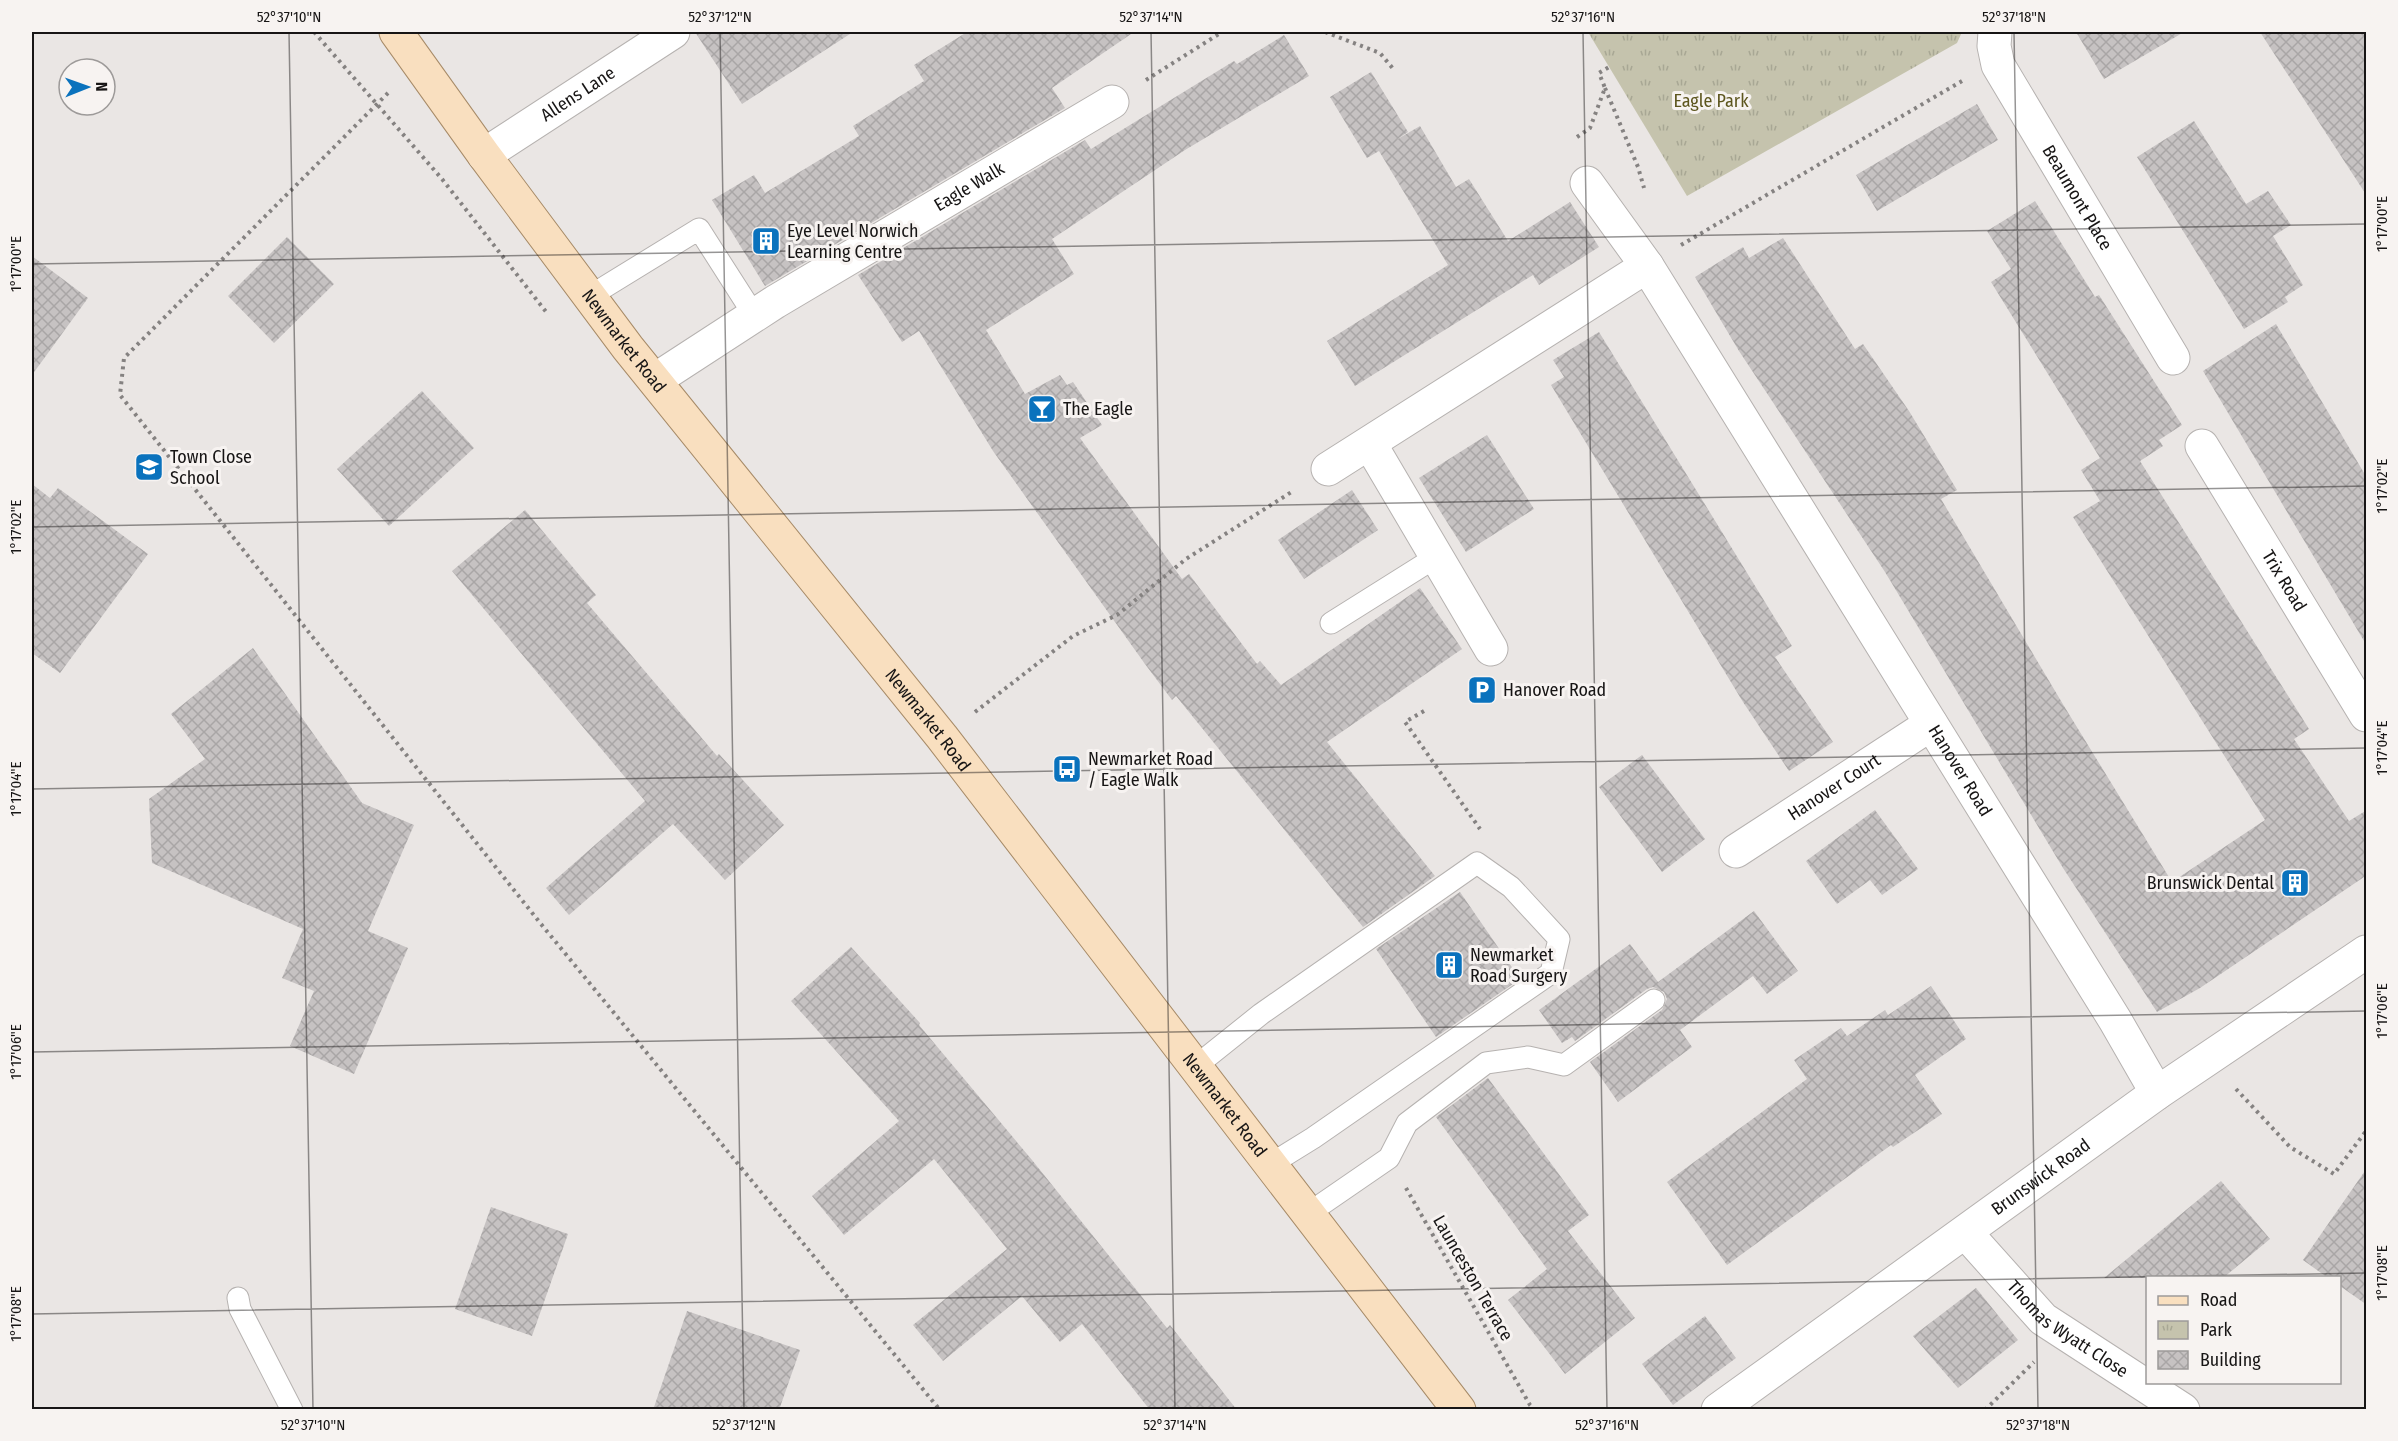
<svg xmlns="http://www.w3.org/2000/svg" width="2398" height="1441" font-family="'Fira Sans Condensed',sans-serif">
<style>
.park{fill:url(#park-tufts)}
.building{fill:url(#building-cross-hatch)}
.lines{fill:none;stroke-linecap:round;stroke-linejoin:round}
.lane-casing{stroke:#b6b2b0;stroke-width:23}
.street-casing{stroke:#b6b2b0;stroke-width:35}
.primary-casing{stroke:#a78b68;stroke-width:35}
.path{stroke:#858281;stroke-width:4;stroke-dasharray:3 4.5;stroke-linecap:butt}
.lane{stroke:#fff;stroke-width:21}
.street{stroke:#fff;stroke-width:33}
.primary{stroke:#f9dfbf;stroke-width:33}
.ticks{fill:none;stroke:#171515;stroke-width:1.5;stroke-opacity:0.45}
.labels{text-anchor:middle;stroke-width:6;stroke-linejoin:round;paint-order:stroke}
.street-label{font-size:18px;fill:#171515;stroke:#f7f3f1}
.park-label{font-size:18px;fill:#5d561e;stroke:#f7f3f1}
.poi-label{font-size:18px;fill:#171515;stroke:#f7f3f1;text-anchor:start}
.neatline{fill:none;stroke:#171515;stroke-width:2}
.ticks-label{font-size:15px;text-anchor:middle;fill:#171515}
</style>
<defs>
<pattern id="park-tufts" width="24" height="20" patternUnits="userSpaceOnUse" patternTransform="scale(1.5)"><rect width="24" height="20" fill="#c5c3ad"/><path d="M3 7l-1-3M5 7V3M7 7l1-3M15 17l-1-3M17 17v-4M19 17l1-3" fill="none" stroke="#a8a794"/></pattern>
<pattern id="building-cross-hatch" width="8" height="8" patternUnits="userSpaceOnUse" patternTransform="scale(1.5)"><rect width="8" height="8" fill="#c6c2c2"/><path d="M0 0l8 8M0 8l8-8" fill="none" stroke="#a9a6a6"/></pattern>
</defs>
<rect width="100%" height="100%" fill="#eae6e4"/>
<path class="park" d="M1588 32H1962L1957 43 1687 196Z"/>
<path class="building" d="M695 32H853L742 104Z
M967 32H1134L1052 88 1065 108 765 286 712 200 754 175 765 193 859 136 853 126 924 81 914 65Z
M2076 32H2184L2104 79Z
M2260 32H2367V196Z
M1284 35 1309 76 1185 150 1052 239 1074 274 986 330 1025 394 1060 375 1067 385 1073 382 1102 425 1080 438 1182 579 1189 574 1257 664 1260 661 1281 685 1420 588 1462 649 1327 742 1435 876 1363 927 1176 696 1172 700 1145 664 993 451 919 331 902 342 858 275 1085 140 1091 149 1234 61 1237 64Z
M1371 72 1408 132 1396 140 1420 126 1456 187 1469 179 1508 241 1570 202 1599 247 1539 285 1533 275 1355 386 1327 341 1448 265 1379 151 1367 158 1330 97Z
M1977 104 1998 140 1877 211 1856 175Z
M2194 121 2246 204 2268 191 2291 225 2273 236 2303 285 2285 297 2288 302 2244 329 2137 157Z
M2035 201 2095 297 2099 295 2182 425 2159 440 2163 446 2140 461 2309 729 2294 739 2349 821 2367 810V875L2200 988 2157 1012 2063 868 1885 572 1739 351 1695 277 1743 247 1749 258 1783 238 1855 349 1863 344 1909 411 1957 490 1941 499 2064 706 2172 882 2265 820 2073 517 2100 501 2081 470 2100 458 1991 282 2011 269 1987 231Z
M287 237 334 284 274 343 228 296Z
M32 256 88 298 32 375Z
M2276 324 2367 478V646L2203 371Z
M1599 332 1792 646 1775 657 1833 742 1789 771 1743 702 1551 385 1564 377 1553 360Z
M422 391 474 448 389 526 337 469Z
M1487 435 1534 509 1466 552 1419 478Z
M32 484 50 498 58 488 148 554 60 673 32 653Z
M1352 490 1378 530 1304 579 1278 540Z
M525 510 596 595 587 603 717 756 719 754 784 825 725 880 673 824 569 915 546 888 645 801 452 571Z
M253 648 362 803 414 825 368 931 408 948 354 1074 290 1046 314 991 282 978 303 929 152 863 149 799 205 759 171 714Z
M1642 755 1705 839 1662 872 1599 787Z
M1875 810 1918 869 1882 895 1870 880 1837 904 1806 861Z
M1460 892 1520 979 1436 1037 1376 949Z
M1754 911 1798 971 1767 994 1753 976 1680 1030 1692 1047 1618 1102 1590 1062 1662 1010 1667 999 1664 992 1653 987 1647 989 1575 1041 1572 1037 1562 1043 1539 1010 1630 944 1658 982Z
M851 947 920 1023 919 1025 1032 1160 1167 1328 1170 1325 1237 1410H1150L1082 1324 1060 1342 1022 1296 943 1361 913 1325 1007 1249 934 1159 844 1235 812 1196 899 1121 791 1001Z
M1931 986 1966 1039 1915 1075 1942 1114 1893 1147 1891 1145 1727 1265 1667 1182 1807 1079 1794 1060 1841 1028 1847 1036 1885 1010 1888 1015Z
M1488 1078 1589 1215 1568 1231 1635 1318 1565 1374 1508 1300 1547 1269 1436 1117Z
M2367 1168V1305L2340 1286V1278H2328L2303 1260Z
M2221 1181 2270 1239 2223 1278H2104Z
M491 1207 568 1234 532 1336 455 1309Z
M1976 1288 2018 1340 1958 1388 1913 1336Z
M687 1311 800 1350 779 1410H653Z
M1705 1316 1736 1358 1673 1405 1642 1364Z"/>
<g class="lines">
<g class="lane-casing">
<path id="lane" d="M590 296 699 229 754 315
M1331 623 1436 557
M1196 1066 1261 1014 1477 863 1511 887 1559 939 1551 973 1313 1138 1271 1164
M1309 1213 1389 1158 1407 1123 1486 1063 1528 1057 1564 1065 1654 1000
M238 1298 240 1309 292 1410"/>
</g>
<g class="street-casing">
<g id="street">
<path id="s1" d="M1995 32 1994 46 1998 65 2173 358"/>
<path id="s2" d="M484 155 673 32"/>
<path d="M1587 183 1647 266"/>
<path id="s3" d="M655 380 775 302 1112 102"/>
<path d="M1370 444 1491 649"/>
<path id="s4" d="M2202 446 2366 715"/>
<path id="s5" d="M1328 469 1647 266 2115 1020 2157 1093"/>
<path id="s6" d="M1736 851 1931 724"/>
<path id="s7" d="M1966 1233 2043 1319 2183 1410"/>
<path id="s8" d="M1718 1410 2157 1093 2366 952"/>
</g>
</g>
<g class="primary-casing">
<g id="primary">
<path id="s9" d="M396 32 484 155 628 348 942 737 1459 1410"/>
</g>
</g>
<path class="path" d="M314 32 442 179 547 313
M1325 32 1380 53 1395 71
M1146 80 1222 32
M1605 88 1638 167 1644 188
M388 93 124 358 120 395 541 924 940 1410
M1577 137 1590 128 1605 88 1599 73 1609 67
M1681 245 1962 81
M1424 711 1405 722 1480 829
M975 712 1073 636 1117 615 1186 559 1293 491
M2236 1089 2290 1147 2334 1174 2366 1131
M1406 1188 1530 1405 1535 1410
M1985 1410 2034 1362"/>
<use href="#lane" class="lane"/>
<use href="#street" class="street"/>
<use href="#primary" class="primary"/>
</g>
<path class="ticks" d="M289 32 313 1410M720 32 744 1410M1151 32 1175 1410M1583 32 1607 1410M2014 32 2038 1410M32 264 2366 224M32 527 2366 486M32 789 2366 748M32 1052 2366 1011M32 1314 2366 1273"/>
<defs>
<g id="building-square" transform="scale(1.5)"><rect x="-9" y="-9" width="18" height="18" rx="4" fill="#0a72bd" stroke="#f7f3f1"/><path d="M-4-6H4V6H1V3H-1V6H-4ZM-2.5-4.3h1.7v1.8h-1.7ZM.8-4.3h1.7v1.8H.8ZM-2.5-1h1.7V.8h-1.7ZM.8-1h1.7V.8H.8Z" fill="#fff"/></g>
<g id="bar-square" transform="scale(1.5)"><rect x="-9" y="-9" width="18" height="18" rx="4" fill="#0a72bd" stroke="#f7f3f1"/><path d="M-6-5H6L.8 .8V4.5H3.5V6h-7V4.5H-.8V.8Z" fill="#fff"/></g>
<g id="school-square" transform="scale(1.5)"><rect x="-9" y="-9" width="18" height="18" rx="4" fill="#0a72bd" stroke="#f7f3f1"/><path d="M0-5L7-2L0 1L-7-2ZM-4 1L0 2.5L4 1V4Q0 6-4 4Z" fill="#fff"/></g>
<g id="parking-square" transform="scale(1.5)"><rect x="-9" y="-9" width="18" height="18" rx="4" fill="#0a72bd" stroke="#f7f3f1"/><path d="M-3.5-5.5H1a3.5 3.5 0 0 1 0 7H-1V5.5H-3.5ZM-1-3.4V-.6H.8a1.4 1.4 0 0 0 0-2.8Z" fill="#fff"/></g>
<g id="bus-square" transform="scale(1.5)"><rect x="-9" y="-9" width="18" height="18" rx="4" fill="#0a72bd" stroke="#f7f3f1"/><path d="M-5-6H5V4H4V6H2V4H-2V6H-4V4H-5ZM-3.5-4V0h7V-4ZM-3.5 1.2v1.5H-2V1.2ZM2 1.2v1.5H3.5V1.2Z" fill="#fff"/></g>
</defs>
<g fill-rule="evenodd">
<use href="#building-square" x="766" y="241"/>
<use href="#bar-square" x="1042" y="409"/>
<use href="#school-square" x="149" y="467"/>
<use href="#parking-square" x="1482" y="690"/>
<use href="#bus-square" x="1067" y="769"/>
<use href="#building-square" x="2295" y="883"/>
<use href="#building-square" x="1449" y="965"/>
</g>
<g class="labels">
<g class="street-label">
<text dy="6" stroke="none"><textPath href="#s2" startOffset="112">Allens Lane</textPath></text>
<text dy="6" stroke="none"><textPath href="#s3" startOffset="369">Eagle Walk</textPath></text>
<text dy="6" stroke="none"><textPath href="#s1" startOffset="188">Beaumont Place</textPath></text>
<text dy="6" stroke="none"><textPath href="#s9" startOffset="384">Newmarket Road</textPath></text>
<text dy="6" stroke="none"><textPath href="#s4" startOffset="158">Trix Road</textPath></text>
<text dy="6" stroke="none"><textPath href="#s9" startOffset="870">Newmarket Road</textPath></text>
<text dy="6" stroke="none"><textPath href="#s5" startOffset="972">Hanover Road</textPath></text>
<text dy="6" stroke="none"><textPath href="#s6" startOffset="117">Hanover Court</textPath></text>
<text dy="6" stroke="none"><textPath href="#s9" startOffset="1356">Newmarket Road</textPath></text>
<text dy="6" stroke="none"><textPath href="#s8" startOffset="398">Brunswick Road</textPath></text>
<text transform="translate(1473 1278) rotate(60)" y="6">Launceston Terrace</text>
<text dy="6" stroke="none"><textPath href="#s7" startOffset="141">Thomas Wyatt Close</textPath></text>
</g>
<g class="park-label">
<text x="1711" y="107">Eagle Park</text>
</g>
<g class="poi-label">
<text x="787" y="237">Eye Level Norwich<tspan x="787" dy="21">Learning Centre</tspan></text>
<text x="1063" y="415">The Eagle</text>
<text x="170" y="463">Town Close<tspan x="170" dy="21">School</tspan></text>
<text x="1503" y="696">Hanover Road</text>
<text x="1088" y="765">Newmarket Road<tspan x="1088" dy="21">/ Eagle Walk</tspan></text>
<text x="2274" y="889" text-anchor="end">Brunswick Dental</text>
<text x="1470" y="961">Newmarket<tspan x="1470" dy="21">Road Surgery</tspan></text>
</g>
</g>
<rect width="2398" height="1441" fill="none" stroke="#f7f3f1" stroke-width="66"/>
<rect x="2146" y="1276" width="195" height="108" fill="#f7f3f1" stroke="#9d9a99" stroke-width="1.5"/>
<rect x="2158" y="1296" width="30" height="9" fill="#f9dfbf" stroke="#9d9a99" stroke-width="1.5"/>
<text x="2200" y="1306" font-size="18" fill="#171515">Road</text>
<rect x="2158" y="1321" width="30" height="18" fill="url(#park-tufts)" stroke="#9d9a99" stroke-width="1.5"/>
<text x="2200" y="1336" font-size="18" fill="#171515">Park</text>
<rect x="2158" y="1351" width="30" height="18" fill="url(#building-cross-hatch)" stroke="#9d9a99" stroke-width="1.5"/>
<text x="2200" y="1366" font-size="18" fill="#171515">Building</text>
<g transform="translate(87 87) rotate(89)"><circle r="28" fill="#f7f3f1" stroke="#9d9a99" stroke-width="1.5"/>
<path d="M0-4.5L10 22L0 15L-10 22Z" fill="#0a72bd"/>
<text y="-9" font-size="16" font-weight="bold" text-anchor="middle" fill="#171515">N</text>
</g>
<rect x="33" y="33" width="2332" height="1375" class="neatline"/>
<g class="ticks-label">
<text x="289" y="22">52°37'10"N</text>
<text x="720" y="22">52°37'12"N</text>
<text x="1151" y="22">52°37'14"N</text>
<text x="1583" y="22">52°37'16"N</text>
<text x="2014" y="22">52°37'18"N</text>
<text transform="translate(2382 224) rotate(-90)" y="5">1°17'00"E</text>
<text transform="translate(16 264) rotate(-90)" y="5">1°17'00"E</text>
<text transform="translate(2382 486) rotate(-90)" y="5">1°17'02"E</text>
<text transform="translate(16 527) rotate(-90)" y="5">1°17'02"E</text>
<text transform="translate(2382 748) rotate(-90)" y="5">1°17'04"E</text>
<text transform="translate(16 789) rotate(-90)" y="5">1°17'04"E</text>
<text transform="translate(2382 1011) rotate(-90)" y="5">1°17'06"E</text>
<text transform="translate(16 1052) rotate(-90)" y="5">1°17'06"E</text>
<text transform="translate(2382 1273) rotate(-90)" y="5">1°17'08"E</text>
<text transform="translate(16 1314) rotate(-90)" y="5">1°17'08"E</text>
<text x="313" y="1430">52°37'10"N</text>
<text x="744" y="1430">52°37'12"N</text>
<text x="1175" y="1430">52°37'14"N</text>
<text x="1607" y="1430">52°37'16"N</text>
<text x="2038" y="1430">52°37'18"N</text>
</g>
</svg>
